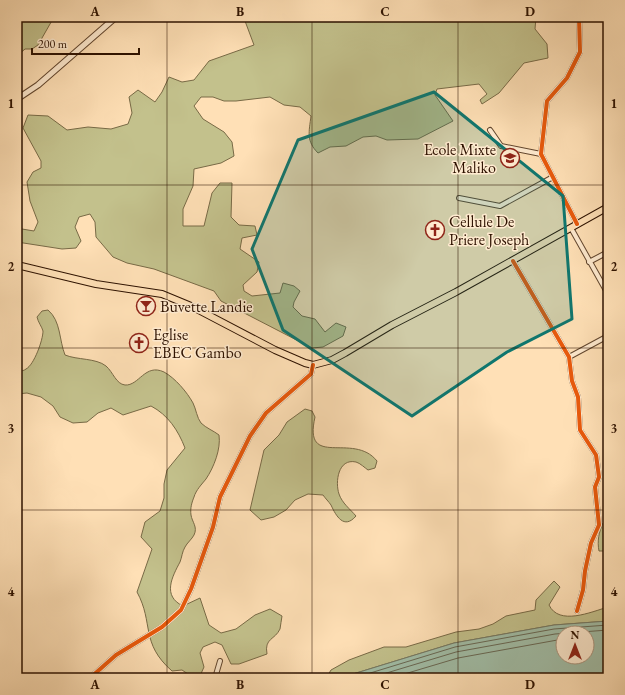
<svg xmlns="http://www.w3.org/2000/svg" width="625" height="695" font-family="'EB Garamond',serif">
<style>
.green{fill:#c3c18c;stroke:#786a46}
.water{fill:#a1bea8;stroke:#737965;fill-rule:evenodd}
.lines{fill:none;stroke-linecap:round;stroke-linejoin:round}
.shore{stroke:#686854;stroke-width:1}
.minor-casing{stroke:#62462e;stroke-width:6}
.tertiary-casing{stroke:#62462e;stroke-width:7}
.primary-casing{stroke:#2e1200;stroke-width:8}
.minor{stroke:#ffebd0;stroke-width:4}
.tertiary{stroke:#ffebd0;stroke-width:5}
.primary{stroke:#ffe0b6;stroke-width:6}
.cycleway-casing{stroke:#ffebd0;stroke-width:6}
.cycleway{stroke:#e8590c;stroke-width:4}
.marked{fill:#0f766e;fill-opacity:0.2;stroke:#0f766e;stroke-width:3;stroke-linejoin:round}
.grid{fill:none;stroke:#2e1200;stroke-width:1;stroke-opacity:0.55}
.labels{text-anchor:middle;stroke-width:3;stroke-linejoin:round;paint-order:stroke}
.poi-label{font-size:16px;fill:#2e1200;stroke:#ffebd0;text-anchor:start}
.neatline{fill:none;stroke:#2e1200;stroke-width:1.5}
.grid-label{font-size:13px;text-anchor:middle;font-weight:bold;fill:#2e1200}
</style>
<rect width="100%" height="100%" fill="#ffe0b6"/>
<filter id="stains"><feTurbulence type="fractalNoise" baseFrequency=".005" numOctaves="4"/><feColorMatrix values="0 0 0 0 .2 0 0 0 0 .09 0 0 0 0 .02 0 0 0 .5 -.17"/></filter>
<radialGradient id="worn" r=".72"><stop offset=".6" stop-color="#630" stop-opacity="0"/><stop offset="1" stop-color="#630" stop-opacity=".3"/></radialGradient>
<path class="green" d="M17 17H54L38 45 32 49H25L17 56Z
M242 17H536L535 29 547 44 548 58 524 63 499 93 482 104 480 100 487 94 479 84 437 89 435 95 453 121 418 139 387 140 376 136 363 137 346 146 330 147 318 153C306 141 309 132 311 116L300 107 284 105 270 97 236 101H224L213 97H201L194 106 203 119 224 132 232 142 234 156 221 163 194 169 193 186 183 209V226H204L212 193 220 183H232L231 217 239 225 255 226 257 235 242 238 240 249 259 262 257 272 243 285 244 291 252 296 280 293 283 283 294 286 300 291 294 302 293 307 302 316 315 319 325 332 336 323 346 327 343 336 323 347 312 348 221 301 214 291 154 269 127 263 113 257 96 237 95 222 90 214 79 217 75 227 81 241 76 248 62 249 17 242V225L22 229 34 231 38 222 30 201 27 182 33 172 41 168V161L23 128 28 115 48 116 67 130 88 127 111 129 128 124 132 113 129 97 138 90 155 102 162 92 169 77 182 82 194 80 209 61 254 45 245 21Z
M48 310C61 321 59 340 65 355 77 360 96 358 106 366 113 372 116 384 125 385 139 386 145 363 164 372 175 378 187 392 193 403 196 409 197 418 201 423 206 428 214 431 219 435 221 449 214 467 206 479 202 484 196 490 194 497 192 502 190 508 191 515 192 522 198 527 194 535 192 539 187 543 185 547 182 552 182 557 180 562 172 577 162 596 183 606L200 598 209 625 221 633 236 629 255 615 270 609 282 616C281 620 281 625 280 629 275 640 264 638 267 654L239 664H231L222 645 215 642 203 647 200 653 204 667 199 678H194L182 670 172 671C140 643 154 623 137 592L152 549 141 537 145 522 160 511 164 498V484L167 470 185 448C178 430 168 415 151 406L123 415 111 408 98 413 87 422 73 423 60 417 53 406 41 397 27 393 17 394V372C20 371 24 371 26 369 34 365 43 340 43 331 42 327 38 322 37 317L42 311Z
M305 409 312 411 315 417C303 470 353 431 377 461L375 468 368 470C365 468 360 463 356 462 338 458 335 482 339 494 342 503 350 509 356 516 344 530 336 516 331 505 329 502 325 498 323 495L308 494 295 500 286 510 274 517 261 520 250 510 264 450 279 435 287 422Z
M603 523H608V551H599C597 541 599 532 603 523Z
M554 581 560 587 549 605C559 626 591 612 608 607V621L554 625 454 643 340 678H319L328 675 331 670 349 660 384 647H406L456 632 479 629 493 624 506 616 535 610 536 600Z
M279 674 303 678H258Z"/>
<path class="water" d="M608 621V678H340L454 643 554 625ZM563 633H587V657H563Z"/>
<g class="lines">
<path class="shore" d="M354 678 455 647 554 629 608 625
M370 678 456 652 555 634 608 630
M391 678 458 658 563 639"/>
<g class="minor-casing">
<path id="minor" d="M490 130 501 146 541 154
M459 198 500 206 553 177
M577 224 541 154 547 101 567 78 580 52 579 17
M571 228 608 294
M513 261 569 357 572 381 578 397 580 430 596 455 599 477 595 487 599 525 591 543 585 571 583 590 577 611
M589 262 608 252
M569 357 608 336
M90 678 116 655 162 627 181 610 191 589 213 527 220 497 250 436 266 413 311 374 313 365
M215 678 220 661"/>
</g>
<g class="tertiary-casing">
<path id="tertiary" d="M17 99 38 85 116 17"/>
</g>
<g class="primary-casing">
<path id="primary" d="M17 265 96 284 162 294 191 306 275 350 305 363 313 365 332 360 345 353 392 325 456 292 608 207"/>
</g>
<use href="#minor" class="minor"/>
<use href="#tertiary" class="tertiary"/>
<use href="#primary" class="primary"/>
<g class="cycleway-casing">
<path id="cycleway" d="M577 224 541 154 547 101 567 78 580 52 579 17
M513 261 569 357 572 381 578 397 580 430 596 455 599 477 595 487 599 525 591 543 585 571 583 590 577 611
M90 678 116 655 162 627 181 610 191 589 213 527 220 497 250 436 266 413 311 374 313 365"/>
</g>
<use href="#cycleway" class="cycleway"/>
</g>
<path class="marked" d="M434 92 563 196 572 319 507 352 412 416 283 330 252 249 298 140Z"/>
<path class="grid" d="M167 17V678M312 17V678M458 17V678M17 185H608M17 348H608M17 510H608"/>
<defs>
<g id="school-ring" transform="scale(1)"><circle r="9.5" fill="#ffebd0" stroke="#8f2418" stroke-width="1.5"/><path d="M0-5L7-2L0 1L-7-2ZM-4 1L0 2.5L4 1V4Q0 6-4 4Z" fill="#8f2418"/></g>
<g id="church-ring" transform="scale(1)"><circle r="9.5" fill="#ffebd0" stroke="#8f2418" stroke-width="1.5"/><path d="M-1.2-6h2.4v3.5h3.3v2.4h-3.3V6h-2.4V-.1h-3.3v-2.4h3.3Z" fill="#8f2418"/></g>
<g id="bar-ring" transform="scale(1)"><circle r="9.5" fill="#ffebd0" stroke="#8f2418" stroke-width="1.5"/><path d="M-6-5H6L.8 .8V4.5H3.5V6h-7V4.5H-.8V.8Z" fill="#8f2418"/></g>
</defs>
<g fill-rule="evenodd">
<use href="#school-ring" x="510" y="158"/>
<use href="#church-ring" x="435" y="230"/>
<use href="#bar-ring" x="146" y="306"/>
<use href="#church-ring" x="139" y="343"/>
</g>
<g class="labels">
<g class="poi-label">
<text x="496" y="155" text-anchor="end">Ecole Mixte<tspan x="496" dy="18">Maliko</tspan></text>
<text x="449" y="227">Cellule De<tspan x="449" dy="18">Priere Joseph</tspan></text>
<text x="160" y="312">Buvette Landie</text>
<text x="153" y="340">Eglise<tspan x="153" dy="18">EBEC Gambo</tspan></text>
</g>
</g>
<rect width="625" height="695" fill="none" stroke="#ffe0b6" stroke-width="44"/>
<g transform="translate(575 645)"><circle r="19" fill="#ffebd0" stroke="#ab947d"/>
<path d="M0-3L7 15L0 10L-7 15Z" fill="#8f2418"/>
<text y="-6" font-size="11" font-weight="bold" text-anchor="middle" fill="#2e1200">N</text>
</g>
<path d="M32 48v6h107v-6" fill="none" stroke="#2e1200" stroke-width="2"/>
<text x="38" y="48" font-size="12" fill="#2e1200" stroke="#ffebd0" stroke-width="3" paint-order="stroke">200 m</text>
<rect x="22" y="22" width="581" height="651" class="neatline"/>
<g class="grid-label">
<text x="95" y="16">A</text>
<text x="240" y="16">B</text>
<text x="385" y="16">C</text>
<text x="530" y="16">D</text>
<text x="11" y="108">1</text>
<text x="614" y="108">1</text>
<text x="11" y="271">2</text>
<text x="614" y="271">2</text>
<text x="11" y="433">3</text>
<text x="614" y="433">3</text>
<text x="11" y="596">4</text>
<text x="614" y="596">4</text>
<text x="95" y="689">A</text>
<text x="240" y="689">B</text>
<text x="385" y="689">C</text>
<text x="530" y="689">D</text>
</g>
<rect width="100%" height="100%" filter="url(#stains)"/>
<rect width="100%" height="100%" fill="url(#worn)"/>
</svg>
